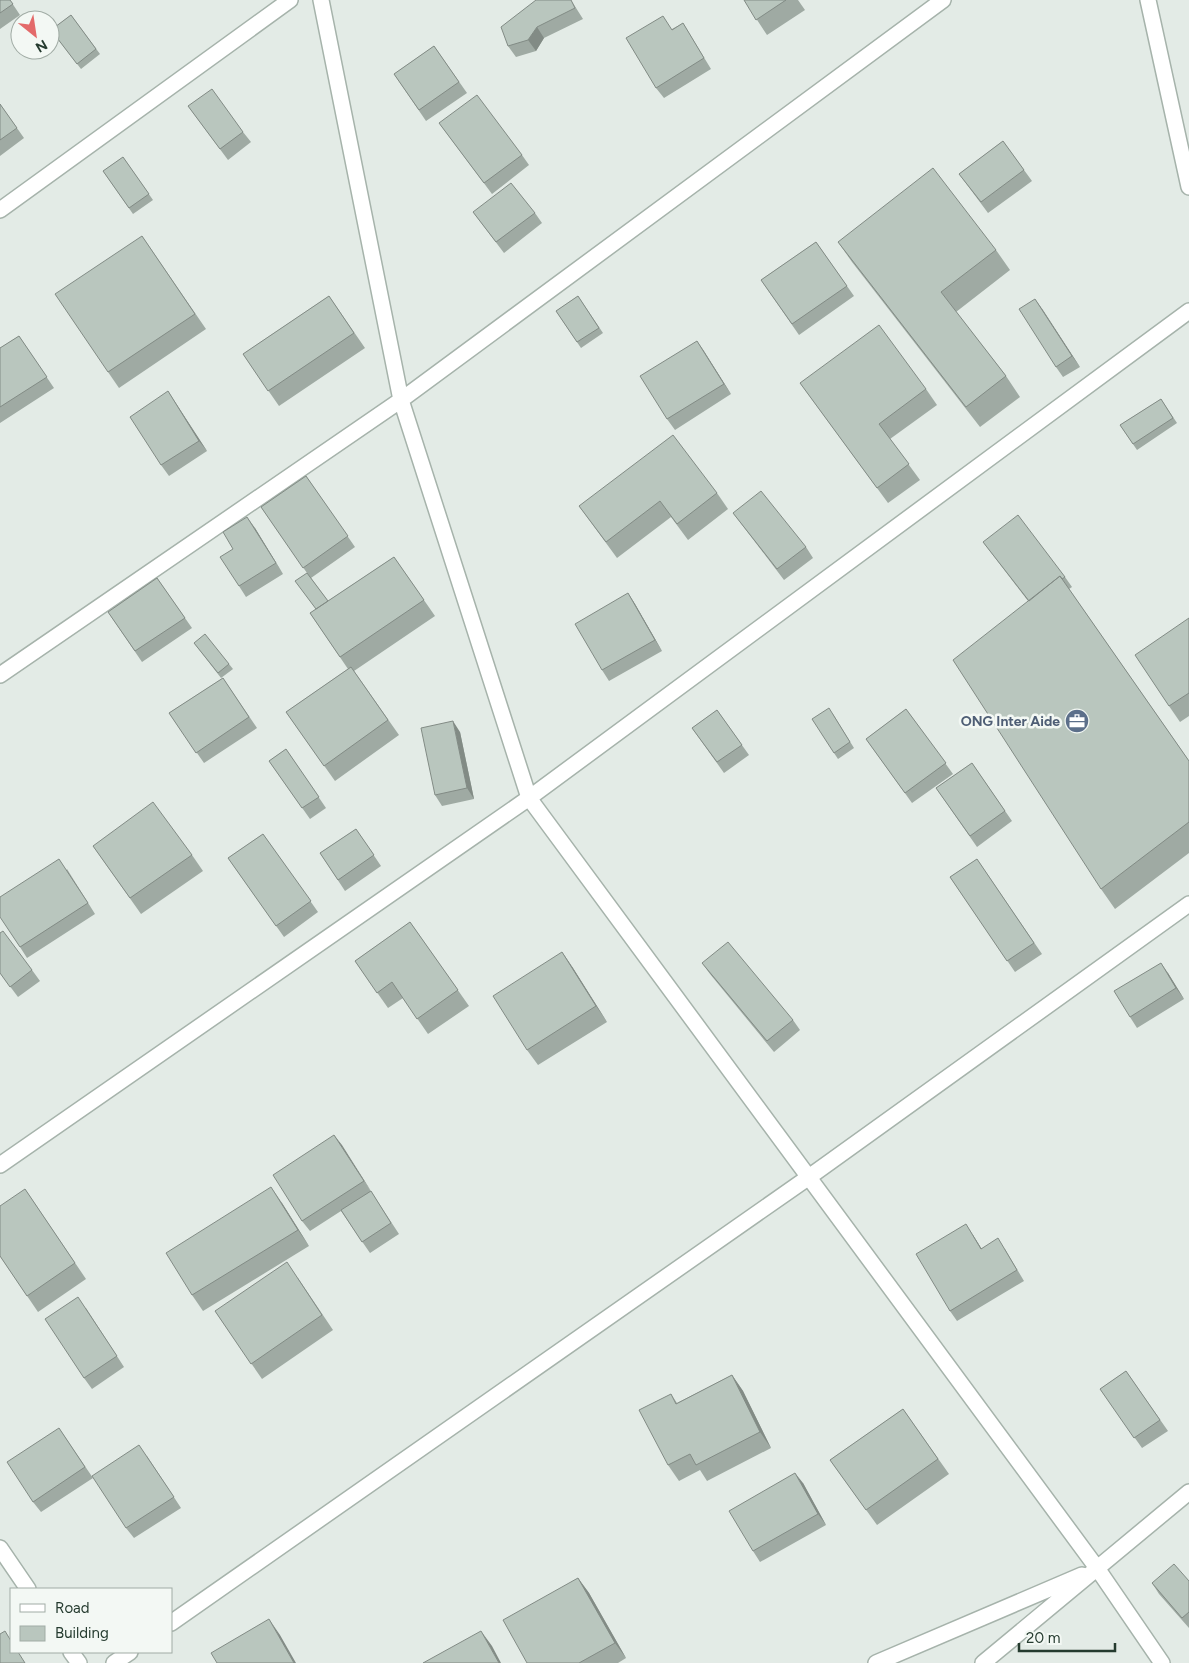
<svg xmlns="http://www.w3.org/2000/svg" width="1189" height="1663" font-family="Figtree,sans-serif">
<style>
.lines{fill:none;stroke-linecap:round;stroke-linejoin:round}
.minor-casing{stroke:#a6b3ab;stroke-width:18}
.minor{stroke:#fff;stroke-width:15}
.wall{fill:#9faaa3}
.shaded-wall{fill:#828b85}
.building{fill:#b9c6be;stroke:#828b85}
.labels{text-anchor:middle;stroke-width:5;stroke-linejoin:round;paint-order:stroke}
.service-label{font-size:14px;font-weight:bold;fill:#4e5e75;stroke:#f3f8f4;text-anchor:end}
</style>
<rect width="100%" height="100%" fill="#e3ebe6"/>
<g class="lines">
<g class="minor-casing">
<path id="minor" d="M321 0 401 400 529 798 1097 1568 1162 1663
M1148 0 1189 187
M0 210 290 0
M0 675 401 400 943 0
M0 1165 529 798 1189 311
M0 1548 28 1589
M171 1623 809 1177 1189 904
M71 1652 79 1663
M114 1663 130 1652
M876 1663 1082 1575
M983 1663 1189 1492"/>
</g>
<use href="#minor" class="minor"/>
</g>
<path class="wall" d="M0 0H10L20 15 0 29Z
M571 0 583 19 544 38 536 51 516 57 508 46Z
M744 0H798L805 10 767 35Z
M71 15 100 54 81 69 51 30Z
M683 23 711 69 664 98 656 88 672 29Z
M434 46 467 93 426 121 394 74Z
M0 104 24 138 0 156Z
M188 106 243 132 251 142 228 160Z
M439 123 522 155 529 165 492 194Z
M1003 141 1032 181 988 213 959 174Z
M123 157 153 200 133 214 103 171Z
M473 212 535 213 542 223 504 253Z
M142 236 206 329 119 388 108 372Z
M816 242 854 296 799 335 761 280Z
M838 242 996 250 1010 270 956 312 1006 376 1020 397 980 427 852 262Z
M329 296 365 348 279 406 243 354Z
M578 296 603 333 581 348 556 311Z
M1035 299 1080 367 1063 377 1056 367Z
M19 336 54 388 0 423V348Z
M697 341 731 394 675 430 667 419Z
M800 383 926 389 937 405 890 439 920 480 888 503Z
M168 391 207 451 169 476 161 465Z
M1161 399 1177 423 1137 450 1120 425Z
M306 476 355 547 311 578 328 601 394 557 435 616 354 671 399 735 335 781 286 712 348 669 310 613 316 609 307 573 261 507Z
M717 493 728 509 688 540 671 517 617 558 579 506Z
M733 513 806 547 813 558 784 580Z
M255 528 283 574 246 597 239 586 233 549Z
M983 542 1065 577 1072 587 1069 589 1189 761V853L1115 909 1101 889 1028 601Z
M157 578 192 628 142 662 108 612Z
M628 593 635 604 662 651 609 681 602 670Z
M1189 618V716L1180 722 1169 706Z
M194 643 229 664 233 669 221 678Z
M223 678 257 728 204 763 169 713Z
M906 709 953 774 912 803 866 739Z
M717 710 749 755 724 773 692 728Z
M833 714 854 748 838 759 834 753Z
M460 732 474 799 442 806 435 795Z
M286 749 326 808 310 819 269 761Z
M972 763 1012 821 977 847 936 788Z
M356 829 381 866 345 891 320 853Z
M263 834 318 912 284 937 228 858Z
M93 846 192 855 203 871 141 914Z
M977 859 1042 954 1015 972 950 877Z
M67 869 95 914 27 958 20 947Z
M410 922 469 1006 428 1034 403 998 388 1008 355 961Z
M0 933 32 970 40 981 18 997 0 973Z
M562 952 573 968 607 1022 538 1065 527 1050Z
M702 963 793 1020 800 1030 774 1052 710 974Z
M1168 973 1184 999 1137 1028 1130 1017Z
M334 1135 399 1234 370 1253 341 1211 310 1231 302 1221Z
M25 1189 86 1279 38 1312 0 1256Z
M282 1203 309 1246 203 1311 192 1295Z
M973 1235 981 1248 1005 1249 1024 1281 957 1321 950 1311Z
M298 1278 333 1330 262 1379 215 1311Z
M86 1308 124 1367 92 1389 84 1378Z
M1126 1371 1168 1431 1142 1448 1100 1389Z
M732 1375 743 1391 771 1448 707 1481 700 1470 679 1481 668 1465 671 1394 677 1403Z
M903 1409 949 1474 877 1525 830 1460Z
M59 1428 93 1478 41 1512 33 1502Z
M147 1456 181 1508 134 1538 126 1528Z
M803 1483 826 1525 760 1562 753 1551Z
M578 1578 589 1593 626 1658 618 1663H527Z
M1189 1581V1628L1159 1594 1152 1583Z"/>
<path class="shaded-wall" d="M537 27 544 38 536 51 528 40Z
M1035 299 1043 310 1080 367 1072 356Z
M697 341 704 351 731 394 724 384Z
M168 391 175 402 207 451 199 441Z
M247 517 255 528 283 574 276 563Z
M628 593 635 604 662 651 655 640Z
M453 721 460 732 474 799 467 788Z
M562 952 573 968 607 1022 596 1006Z
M1161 963 1168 973 1184 999 1176 988Z
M334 1135 342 1145 371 1191 364 1181Z
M271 1187 282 1203 309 1246 298 1230Z
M966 1224 973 1235 988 1259 981 1249Z
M732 1375 743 1391 771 1448 760 1432Z
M795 1473 803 1483 826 1525 818 1514Z
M578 1578 589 1593 626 1658 615 1643Z
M269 1619 280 1635 296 1663H294Z
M481 1631 492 1646 501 1663H499Z"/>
<path class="building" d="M0 0H10L13 4 0 13Z
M536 0H571L575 8 537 27 528 40 508 46 501 27Z
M744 0H786L756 20Z
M71 15 96 49 77 64 51 30Z
M663 16 672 30 683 23 704 58 656 88 626 38Z
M434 46 459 82 419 110 394 74Z
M212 89 243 132 220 149 188 106Z
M477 95 522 155 484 183 439 123Z
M0 104 17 128 0 140Z
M1003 141 1024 170 981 202 959 174Z
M123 157 149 194 129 208 103 171Z
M933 168 996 250 941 292 1006 376 966 407 838 242Z
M511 183 535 213 496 242 473 212Z
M142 236 195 314 108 372 55 294Z
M816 242 847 286 792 324 761 280Z
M329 296 354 333 268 391 243 354Z
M578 296 599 328 577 342 556 311Z
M1035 299 1072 356 1056 367 1019 309Z
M879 325 926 389 879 424 909 464 877 488 800 383Z
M19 336 47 377 0 407V348Z
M697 341 724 384 667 419 640 376Z
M168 391 199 441 161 465 130 417Z
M1161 399 1173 418 1133 444 1120 425Z
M673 435 717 493 677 524 660 501 606 542 579 506Z
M306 476 348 536 303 568 261 507Z
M761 491 806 547 777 569 733 513Z
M1018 515 1065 577 1062 579 1060 576 1029 601 983 542Z
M247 517 276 563 239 586 220 557 233 549 223 532Z
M394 557 424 600 340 657 310 613Z
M307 573 328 601 316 609 295 581Z
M1060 576 1189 761V822L1101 889 953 660Z
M157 578 185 618 135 651 108 612Z
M628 593 655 640 602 670 575 624Z
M1189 618V693L1169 706 1135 655Z
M205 634 229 664 218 673 194 643Z
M351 667 388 720 324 766 286 712Z
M223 678 249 717 196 753 169 713Z
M829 708 850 742 834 753 812 719Z
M906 709 946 763 905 793 866 739Z
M717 710 742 745 717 762 692 728Z
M453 721 467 788 435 795 421 728Z
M286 749 319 797 302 808 269 761Z
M972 763 1005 811 970 836 936 788Z
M153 802 192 855 130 898 93 846Z
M356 829 374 855 338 880 320 853Z
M263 834 311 901 276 926 228 858Z
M59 859 88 903 20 947 0 917V897Z
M977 859 1034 943 1007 961 950 877Z
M410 922 458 990 417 1019 392 982 377 993 355 961Z
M3 931 32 970 10 987 0 973V933Z
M728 942 793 1020 767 1041 702 963Z
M562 952 596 1006 527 1050 493 996Z
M1161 963 1176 988 1130 1017 1114 991Z
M334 1135 364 1181 302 1221 273 1175Z
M271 1187 298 1230 192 1295 166 1253Z
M25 1189 75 1263 27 1296 0 1256V1206Z
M371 1191 391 1223 362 1242 341 1210Z
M966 1224 981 1249 998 1238 1017 1270 950 1311 916 1254Z
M287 1262 322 1315 251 1364 215 1311Z
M78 1297 117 1356 84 1378 45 1319Z
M1126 1371 1160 1420 1134 1438 1100 1389Z
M732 1375 760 1432 696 1465 690 1454 668 1465 639 1410 671 1394 676 1404Z
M903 1409 938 1459 866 1510 830 1460Z
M59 1428 85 1467 33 1502 7 1462Z
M139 1445 174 1497 126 1528 92 1476Z
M795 1473 818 1514 753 1551 729 1511Z
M1174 1564 1189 1581V1612L1182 1618 1152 1583Z
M578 1578 615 1643 579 1663H527L503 1620Z
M269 1619 294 1663H217L211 1653Z
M5 1631 11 1641V1652H18L25 1663H0V1634Z
M481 1631 499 1663H423Z"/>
<defs>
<g id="office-disc" transform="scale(1.25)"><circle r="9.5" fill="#5c6f8a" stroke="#f3f8f4"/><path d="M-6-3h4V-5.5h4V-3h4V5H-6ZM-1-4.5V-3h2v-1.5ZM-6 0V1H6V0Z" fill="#fff"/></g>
</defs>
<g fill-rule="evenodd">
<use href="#office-disc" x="1077" y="721"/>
</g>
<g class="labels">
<g class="service-label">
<text x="1060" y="726">ONG Inter Aide</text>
</g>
</g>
<rect x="10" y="1588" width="162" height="65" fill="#f3f8f4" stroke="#a1aca5"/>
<rect x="20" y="1604" width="25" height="8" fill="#ffffff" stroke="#a1aca5"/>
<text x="55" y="1613" font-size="15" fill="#253b2f">Road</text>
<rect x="20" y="1626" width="25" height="15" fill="#b9c6be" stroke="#a1aca5"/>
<text x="55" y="1638" font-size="15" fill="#253b2f">Building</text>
<g transform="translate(35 35) rotate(150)"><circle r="24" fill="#f3f8f4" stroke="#a1aca5"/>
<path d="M0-4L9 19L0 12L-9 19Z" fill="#e36a6a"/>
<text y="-8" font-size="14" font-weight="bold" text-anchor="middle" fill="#253b2f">N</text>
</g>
<path d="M1019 1643v8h96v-8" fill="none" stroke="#253b2f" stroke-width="2.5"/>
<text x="1026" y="1643" font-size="15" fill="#253b2f" stroke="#f3f8f4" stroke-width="4" paint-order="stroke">20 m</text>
</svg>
